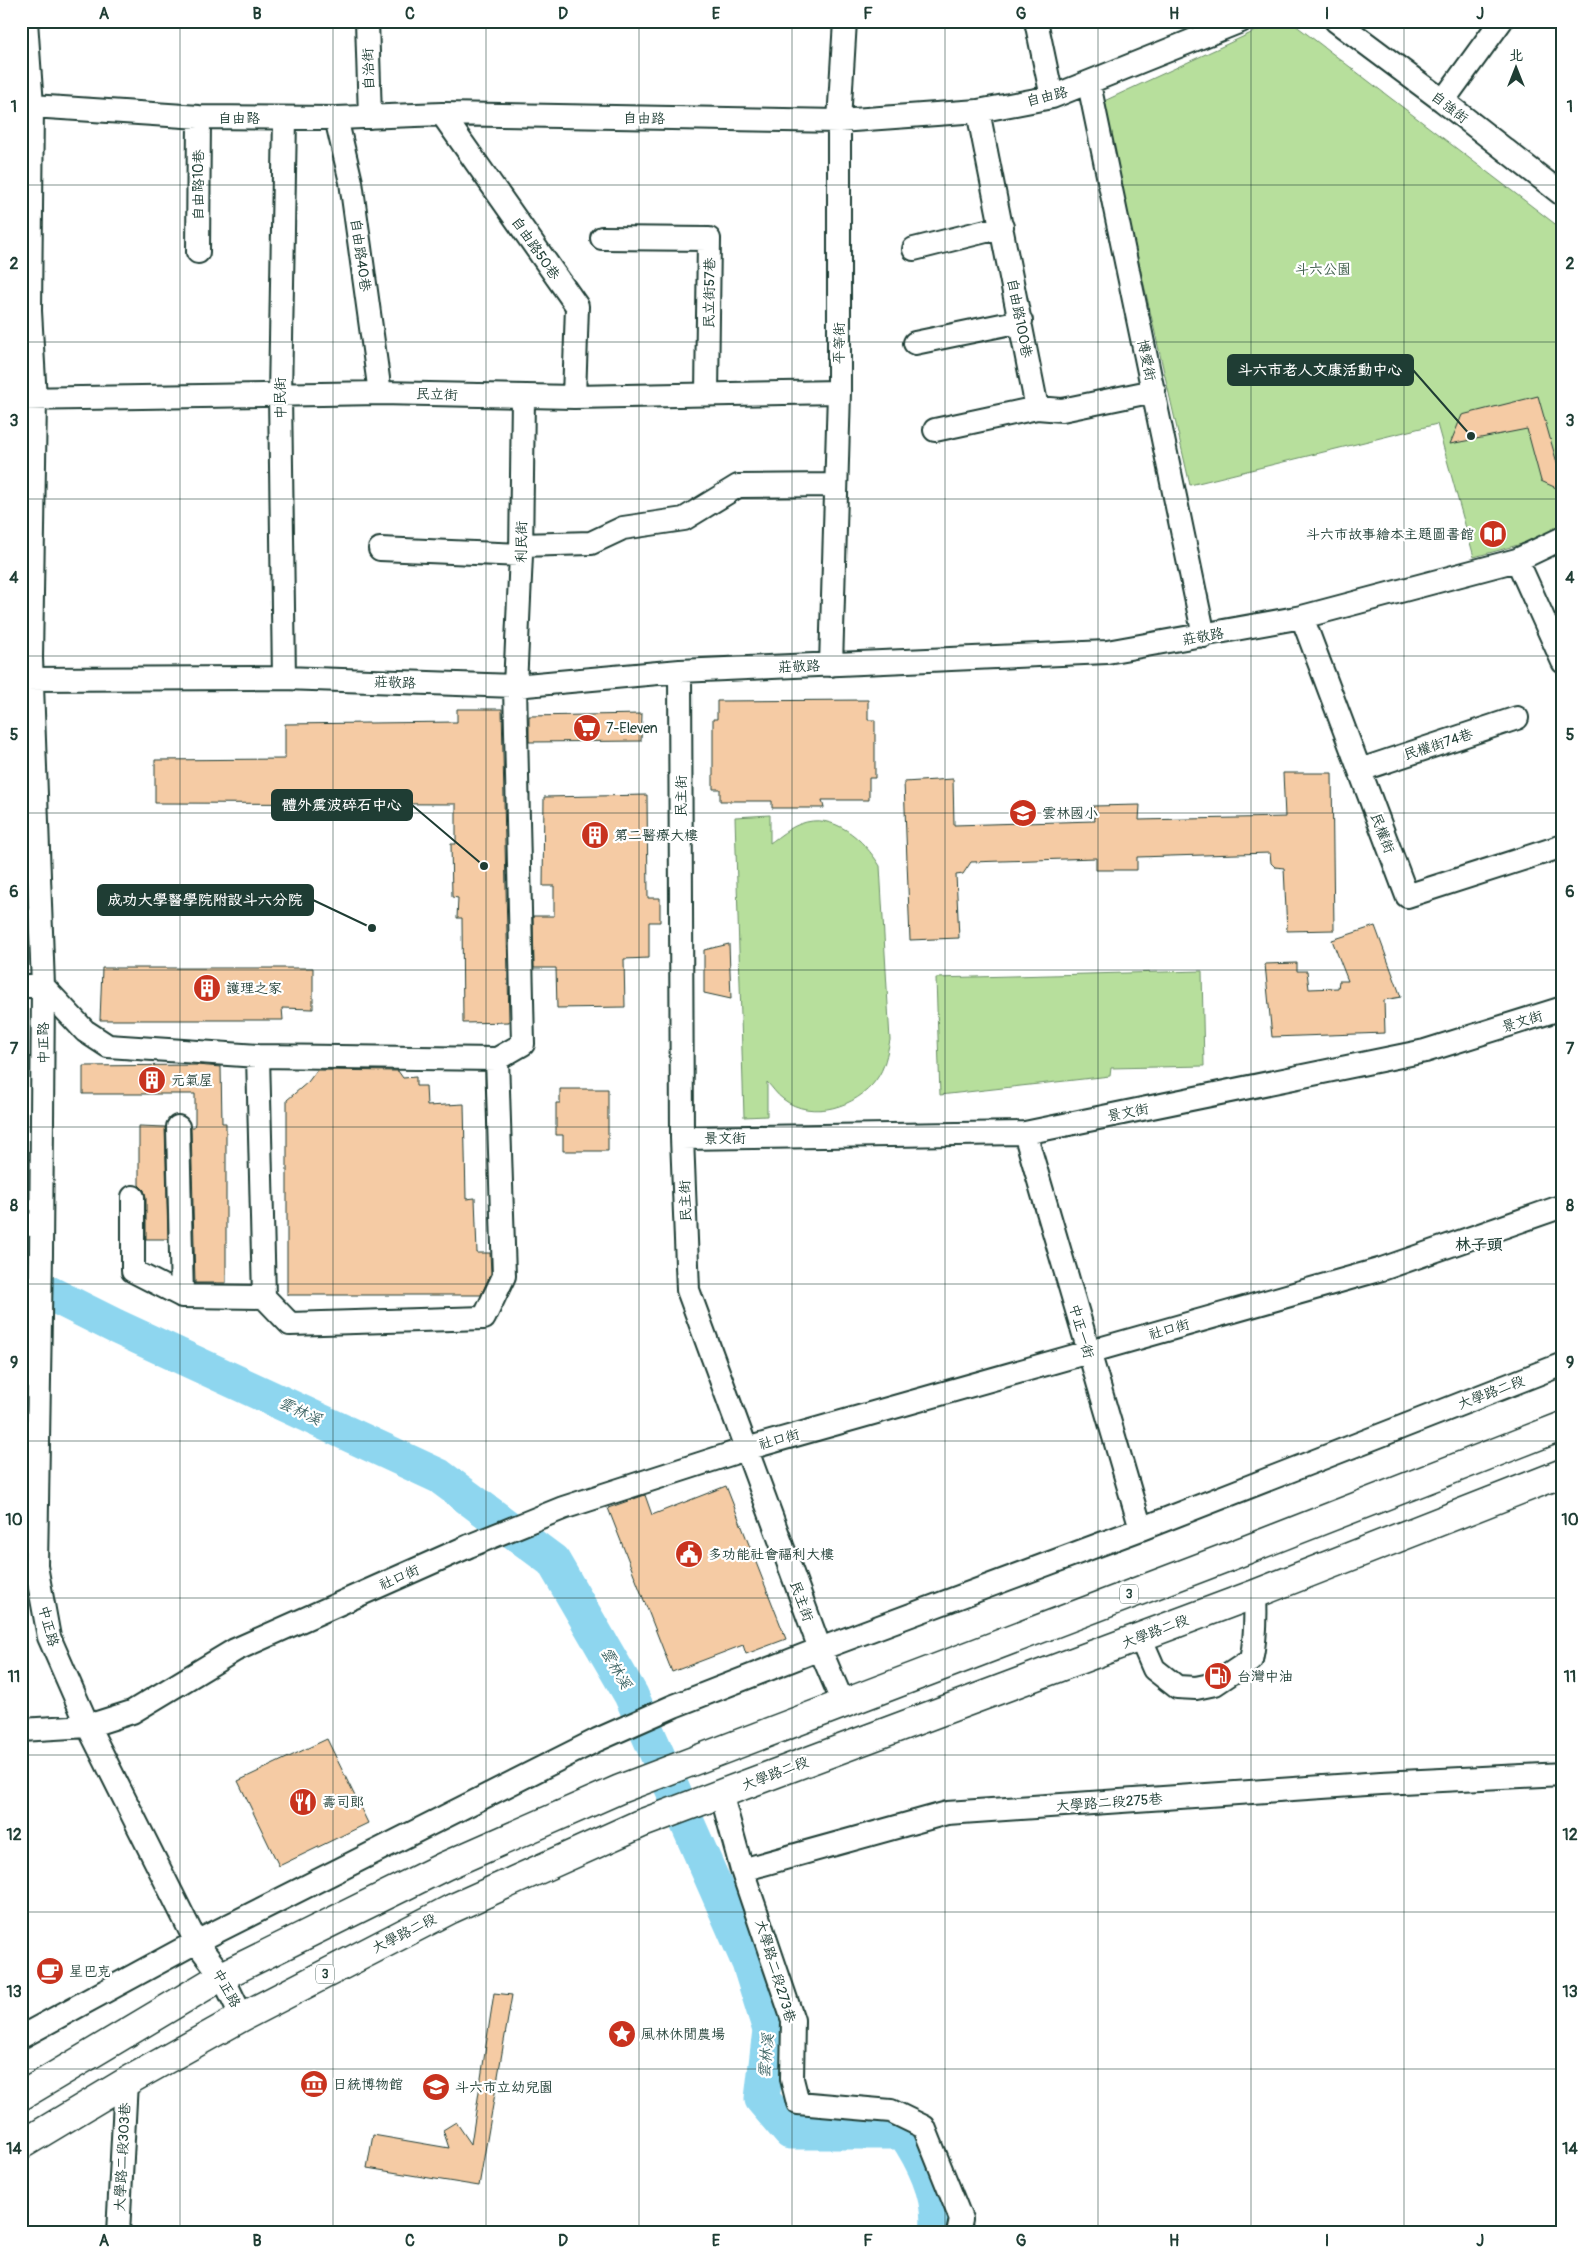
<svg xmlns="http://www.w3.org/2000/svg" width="1584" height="2254" font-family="Pangolin,'LXGW WenKai TC',sans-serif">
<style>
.green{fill:#b7df9c;stroke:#6b8e68}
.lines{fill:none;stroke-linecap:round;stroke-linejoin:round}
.river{stroke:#8ed6ef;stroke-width:35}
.building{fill:#f5cba4;stroke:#1f3d34}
.minor-casing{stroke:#1f3d34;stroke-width:26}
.major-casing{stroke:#1f3d34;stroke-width:31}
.minor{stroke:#fff;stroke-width:22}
.major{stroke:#fff;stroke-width:28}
.grid{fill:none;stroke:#1f3d34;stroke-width:1;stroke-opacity:0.55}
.labels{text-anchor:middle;stroke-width:4.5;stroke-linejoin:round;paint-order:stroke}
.shield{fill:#fff;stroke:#627771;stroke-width:1}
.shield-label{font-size:12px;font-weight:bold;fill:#1f3d34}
.street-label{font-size:14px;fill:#1f3d34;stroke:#fff}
.park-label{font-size:14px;fill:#3d5d49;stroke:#fff}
.poi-label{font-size:14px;fill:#1f3d34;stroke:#fff;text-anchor:start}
.water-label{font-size:15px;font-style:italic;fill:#3b6363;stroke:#fff}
.quarter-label{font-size:16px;font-weight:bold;fill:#1f3d34;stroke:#fff}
.leader{fill:none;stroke:#1f3d34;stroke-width:2}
.callout-dot{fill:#1f3d34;stroke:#fff;stroke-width:2}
.callout{fill:#1f3d34;stroke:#1f3d34;stroke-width:2}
.callout-label{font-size:15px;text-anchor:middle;font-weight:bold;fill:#fff}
.neatline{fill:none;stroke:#1f3d34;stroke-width:2}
.grid-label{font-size:16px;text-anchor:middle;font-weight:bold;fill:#1f3d34}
</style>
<rect width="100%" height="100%" fill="#fff"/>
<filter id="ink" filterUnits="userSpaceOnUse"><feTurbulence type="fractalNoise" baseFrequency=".02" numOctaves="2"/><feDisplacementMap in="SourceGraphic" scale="10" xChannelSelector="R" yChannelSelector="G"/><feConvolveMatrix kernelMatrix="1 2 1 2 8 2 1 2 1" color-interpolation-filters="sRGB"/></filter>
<g filter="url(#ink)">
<path class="green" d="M1277 21H1290L1563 230V530L1529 542 1474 557 1437 424 1190 485 1102 102Z
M770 815V843C780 836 789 828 800 824 834 811 864 840 880 866L890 1040C887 1054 885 1068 876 1080 857 1107 811 1121 783 1099 777 1095 772 1087 767 1082V1116L744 1117 735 817Z
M1202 971 1204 1066 1111 1068 1110 1076 940 1095 936 978Z"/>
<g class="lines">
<path class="river" d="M21 1279 115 1326 439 1476 553 1561 631 1695 749 1963 770 2030 762 2099 790 2132H904C923 2160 942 2198 937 2233"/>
</g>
<path class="building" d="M1538 396 1563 484V491L1541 481 1527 429 1450 444 1462 415Z
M868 700V720H875V778H869V800H822L824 808H772V801H720V789H713V719H717V701Z
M457 709H502L509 1022 463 1023 462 918H457L458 898 452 897 451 844H456V804L155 803V760L285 759V724L457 722Z
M642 714 641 741 529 742V716Z
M1283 773H1332L1334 930 1287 931 1284 868 1275 867 1271 863 1270 853 1137 857V870H1096V858L971 862 963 874 956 875 959 938 910 940 904 782 953 779 954 825 1095 821 1093 806 1140 805 1139 820 1285 817Z
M647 795 648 898H660V922H649V958L624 959 625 1007 557 1008 556 968H534L533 916H554V886H543L544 797Z
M1375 926 1401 997 1384 1000 1385 1033 1272 1037 1265 964 1297 963V971H1307L1309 989 1338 988 1339 981H1348L1332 940Z
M729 944 731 999 704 993V950Z
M102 968H313V1009L282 1008 283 1020H100Z
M196 1065 221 1067 222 1123H226V1283H195L191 1127H194L195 1123V1094H83V1066Z
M317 1070 398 1071 403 1078 416 1077V1086H426L427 1106 464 1104 466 1199 475 1198 477 1253H490L491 1273 481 1295H287V1100L308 1082Z
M560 1089H608V1151H563V1135H556V1103H560Z
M139 1126 165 1127 168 1239H146V1197L144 1190 139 1185Z
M726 1486 786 1639 746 1654 743 1645 672 1672 608 1508 645 1495 652 1515Z
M327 1739 368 1823 279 1866 238 1781Z
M494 1993 512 1995 479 2186 367 2168 373 2135 449 2148 443 2130 456 2122 471 2144Z"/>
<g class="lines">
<g class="minor-casing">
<path id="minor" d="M26 21 32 106 30 311 35 399 31 658 43 986 41 1254 36 1566 49 1637 88 1726 196 1942 222 1976 242 2017
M367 21 370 117
M1036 21 1052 97
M1336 21 1443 101 1563 195
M1089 84 1204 636
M1443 101 1501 21
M32 106 199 117 336 118 442 114 839 121 978 111 1052 97 1241 21
M978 111 1037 408 1062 410 1154 391
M442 114 577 306 574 397
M336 118 351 182 380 393
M602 238 709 239 707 394
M914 249 1002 227
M198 252 199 117
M915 343 1021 321
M21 399 380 393 574 397 839 392
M935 430 1037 408
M521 545 591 543 623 528 684 519 738 486 836 485
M380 549 521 555
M1517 560 1563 662
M1302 617 1407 896 1563 846
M831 665 839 392V121L845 21
M680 671 682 1138 688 1290 820 1649 843 1703
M284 678 280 395 285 118
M21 679 284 678 515 686 680 671 1107 652 1302 617 1517 560 1563 538
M1360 770 1517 718
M21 986H43L85 1031 108 1046 258 1056 497 1059 523 1044 515 686 521 555 523 397
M258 1056 264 1297 290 1324 484 1318 504 1276 497 1059
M178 1127 182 1296
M1025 1133 1141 1529
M682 1138 1025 1133 1425 1051 1563 1008
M133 1197V1271L182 1296 264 1297
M21 1223 41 1227
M1140 1637 1154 1669 1177 1687 1196 1688 1215 1684 1251 1660C1256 1638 1256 1617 1255 1594
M21 1730 88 1726 132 1712 235 1650 469 1546 563 1508 746 1449 1382 1269 1563 1206
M721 1793 742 1870 947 1813 1381 1783 1563 1774
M742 1870 793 2020 792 2079 798 2103 891 2111 924 2127 961 2219 958 2233
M21 2037 196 1942 597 1740 674 1706 820 1649 1141 1529 1563 1364
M118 2233 126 2082"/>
</g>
<g class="major-casing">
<path id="major" d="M21 2096 222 1976 445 1866 620 1789 1228 1557 1563 1426
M21 2145 126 2082 242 2017 451 1909 640 1824 1255 1594 1563 1473"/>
</g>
<use href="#minor" class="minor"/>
<use href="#major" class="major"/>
</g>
</g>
<path class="grid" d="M180 21V2233M333 21V2233M486 21V2233M639 21V2233M792 21V2233M945 21V2233M1098 21V2233M1251 21V2233M1404 21V2233M21 185H1563M21 342H1563M21 499H1563M21 656H1563M21 813H1563M21 970H1563M21 1127H1563M21 1284H1563M21 1441H1563M21 1598H1563M21 1755H1563M21 1912H1563M21 2069H1563"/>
<defs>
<g id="library-disc" transform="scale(1.4375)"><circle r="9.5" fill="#c8321e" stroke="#fff"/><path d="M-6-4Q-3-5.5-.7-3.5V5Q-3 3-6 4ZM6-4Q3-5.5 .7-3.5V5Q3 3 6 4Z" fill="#fff"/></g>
<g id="supermarket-disc" transform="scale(1.4375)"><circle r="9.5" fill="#c8321e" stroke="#fff"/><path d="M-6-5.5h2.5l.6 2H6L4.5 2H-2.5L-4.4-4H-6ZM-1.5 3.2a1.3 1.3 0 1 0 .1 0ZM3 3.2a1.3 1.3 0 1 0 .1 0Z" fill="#fff"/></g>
<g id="school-disc" transform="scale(1.4375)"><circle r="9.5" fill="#c8321e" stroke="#fff"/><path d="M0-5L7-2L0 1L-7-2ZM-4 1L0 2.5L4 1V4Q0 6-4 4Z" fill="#fff"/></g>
<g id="building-disc" transform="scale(1.4375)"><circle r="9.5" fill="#c8321e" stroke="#fff"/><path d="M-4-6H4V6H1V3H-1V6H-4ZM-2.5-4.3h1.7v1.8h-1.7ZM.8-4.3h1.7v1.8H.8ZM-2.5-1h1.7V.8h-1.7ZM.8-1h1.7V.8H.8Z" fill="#fff"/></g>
<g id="civic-disc" transform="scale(1.4375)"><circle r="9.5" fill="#c8321e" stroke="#fff"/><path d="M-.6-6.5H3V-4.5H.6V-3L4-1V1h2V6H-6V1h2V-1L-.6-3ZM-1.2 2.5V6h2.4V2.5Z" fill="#fff"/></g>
<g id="fuel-disc" transform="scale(1.4375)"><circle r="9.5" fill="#c8321e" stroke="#fff"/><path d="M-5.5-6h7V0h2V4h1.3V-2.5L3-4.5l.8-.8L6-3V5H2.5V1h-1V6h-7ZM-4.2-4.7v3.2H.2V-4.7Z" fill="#fff"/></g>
<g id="restaurant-disc" transform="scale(1.4375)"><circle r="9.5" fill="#c8321e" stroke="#fff"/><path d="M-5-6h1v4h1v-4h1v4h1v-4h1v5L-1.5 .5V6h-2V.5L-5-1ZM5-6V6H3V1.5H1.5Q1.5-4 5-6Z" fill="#fff"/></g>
<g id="cafe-disc" transform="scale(1.4375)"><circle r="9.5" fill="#c8321e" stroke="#fff"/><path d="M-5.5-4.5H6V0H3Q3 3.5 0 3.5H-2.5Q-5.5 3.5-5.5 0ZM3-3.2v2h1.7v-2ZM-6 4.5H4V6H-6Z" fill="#fff"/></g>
<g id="sight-disc" transform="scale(1.4375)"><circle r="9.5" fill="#c8321e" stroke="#fff"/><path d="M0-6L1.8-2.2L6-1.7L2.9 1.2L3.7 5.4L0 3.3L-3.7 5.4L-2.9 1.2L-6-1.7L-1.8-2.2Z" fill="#fff"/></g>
<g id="museum-disc" transform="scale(1.4375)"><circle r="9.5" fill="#c8321e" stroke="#fff"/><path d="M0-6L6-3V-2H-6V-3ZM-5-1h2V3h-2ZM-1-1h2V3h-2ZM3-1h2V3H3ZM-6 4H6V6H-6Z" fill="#fff"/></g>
</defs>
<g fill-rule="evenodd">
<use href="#library-disc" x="1493" y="534"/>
<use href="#supermarket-disc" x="587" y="728"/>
<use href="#school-disc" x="1023" y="813"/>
<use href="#building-disc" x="595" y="835"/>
<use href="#building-disc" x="207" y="988"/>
<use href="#building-disc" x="152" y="1080"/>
<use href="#civic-disc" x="689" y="1554"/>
<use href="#fuel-disc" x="1218" y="1676"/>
<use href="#restaurant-disc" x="303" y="1802"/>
<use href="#cafe-disc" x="50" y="1971"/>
<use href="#sight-disc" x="622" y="2034"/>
<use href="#museum-disc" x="314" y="2084"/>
<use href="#school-disc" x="436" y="2087"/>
</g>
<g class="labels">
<g class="shield">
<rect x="1120" y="1584.5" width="18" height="19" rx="4"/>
<rect x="316" y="1964.5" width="18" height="19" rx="4"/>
</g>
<g class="shield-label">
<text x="1129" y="1598">3</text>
<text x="325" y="1978">3</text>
</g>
<g class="street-label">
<text transform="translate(368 69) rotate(-92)" y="5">自治街</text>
<text transform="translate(1047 96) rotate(-14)" y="5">自由路</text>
<text transform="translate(1450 107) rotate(38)" y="5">自強街</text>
<text x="239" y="123">自由路</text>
<text transform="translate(644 118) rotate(1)" y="5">自由路</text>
<text transform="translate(198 185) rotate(-90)" y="5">自由路10巷</text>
<text transform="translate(536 248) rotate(55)" y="5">自由路50巷</text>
<text transform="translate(361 255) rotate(82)" y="5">自由路40巷</text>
<text transform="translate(709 293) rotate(-89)" y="5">民立街57巷</text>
<text transform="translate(1020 318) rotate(79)" y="5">自由路100巷</text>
<text transform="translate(839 343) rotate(-90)" y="5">平等街</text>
<text transform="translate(1147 360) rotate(78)" y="5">博愛街</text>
<text transform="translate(437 394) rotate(2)" y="5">民立街</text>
<text transform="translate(280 398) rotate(-90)" y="5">中民街</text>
<text transform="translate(521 542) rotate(-89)" y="5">利民街</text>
<text transform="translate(1203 636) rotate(-10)" y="5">莊敬路</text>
<text transform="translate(799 666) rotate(-2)" y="5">莊敬路</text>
<text transform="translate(395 682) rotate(2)" y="5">莊敬路</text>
<text transform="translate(1438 744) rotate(-18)" y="5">民權街74巷</text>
<text transform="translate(681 796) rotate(-90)" y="5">民主街</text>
<text transform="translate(1383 833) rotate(69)" y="5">民權街</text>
<text transform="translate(1522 1021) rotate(-17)" y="5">景文街</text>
<text transform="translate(43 1043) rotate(-90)" y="5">中正路</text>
<text transform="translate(1128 1112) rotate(-11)" y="5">景文街</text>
<text transform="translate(725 1138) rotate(-1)" y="5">景文街</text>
<text transform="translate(685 1201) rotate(-92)" y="5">民主街</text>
<text transform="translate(1169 1329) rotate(-16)" y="5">社口街</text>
<text transform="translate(1082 1331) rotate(74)" y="5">中正一街</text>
<text transform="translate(1491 1392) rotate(-21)" y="5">大學路二段</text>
<text transform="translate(779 1439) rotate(-16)" y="5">社口街</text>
<text transform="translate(399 1577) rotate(-24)" y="5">社口街</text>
<text transform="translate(802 1601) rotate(70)" y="5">民主街</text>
<text transform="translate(49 1626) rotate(75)" y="5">中正路</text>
<text transform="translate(1155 1631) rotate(-21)" y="5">大學路二段</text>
<text transform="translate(775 1773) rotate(-21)" y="5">大學路二段</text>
<text transform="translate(1109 1802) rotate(-4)" y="5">大學路二段275巷</text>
<text transform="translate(404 1933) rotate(-27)" y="5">大學路二段</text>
<text transform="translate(776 1971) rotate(73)" y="5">大學路二段273巷</text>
<text transform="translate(227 1988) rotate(61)" y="5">中正路</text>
<text transform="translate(122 2157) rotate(-87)" y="5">大學路二段303巷</text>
</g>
<g class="park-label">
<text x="1323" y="274">斗六公園</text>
</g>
<g class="poi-label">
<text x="1474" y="539" text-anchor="end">斗六市故事繪本主題圖書館</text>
<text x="606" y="733">7-Eleven</text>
<text x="1042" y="818">雲林國小</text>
<text x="614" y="840">第二醫療大樓</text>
<text x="226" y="993">護理之家</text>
<text x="171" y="1085">元氣屋</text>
<text x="708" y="1559">多功能社會福利大樓</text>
<text x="1237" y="1681">台灣中油</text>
<text x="322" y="1807">壽司郎</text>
<text x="69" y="1976">星巴克</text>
<text x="641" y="2039">風林休閒農場</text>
<text x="333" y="2089">日統博物館</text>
<text x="455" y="2092">斗六市立幼兒園</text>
</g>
<g class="water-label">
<text transform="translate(300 1411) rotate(25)" y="5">雲林溪</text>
<text transform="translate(616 1668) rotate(60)" y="5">雲林溪</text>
<text transform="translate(766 2056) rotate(-85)" y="5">雲林溪</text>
</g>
<g class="quarter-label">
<text x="1479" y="1250">林子頭</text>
</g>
</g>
<path class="leader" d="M1471 436L1413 370M484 866L412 805M372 928L313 900"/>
<g class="callout-dot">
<circle cx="1471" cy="436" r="5"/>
<circle cx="484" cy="866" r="5"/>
<circle cx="372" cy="928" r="5"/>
</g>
<g class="callout">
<rect x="1228" y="355" width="185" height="30" rx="5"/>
<rect x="272" y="790" width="140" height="30" rx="5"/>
<rect x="98" y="885" width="215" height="30" rx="5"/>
</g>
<g class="callout-label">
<text x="1320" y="375">斗六市老人文康活動中心</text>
<text x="342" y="810">體外震波碎石中心</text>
<text x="205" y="905">成功大學醫學院附設斗六分院</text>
</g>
<rect width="1584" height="2254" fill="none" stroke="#fff" stroke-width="55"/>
<g transform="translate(1516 68)" stroke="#ffffff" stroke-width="4" paint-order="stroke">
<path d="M0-4L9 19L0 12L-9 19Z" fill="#1f3d34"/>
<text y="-8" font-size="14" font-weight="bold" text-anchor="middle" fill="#1f3d34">北</text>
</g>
<rect x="28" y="28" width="1528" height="2198" class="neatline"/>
<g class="grid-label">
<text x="104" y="19">A</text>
<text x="257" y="19">B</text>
<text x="410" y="19">C</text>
<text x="563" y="19">D</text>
<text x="716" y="19">E</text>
<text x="868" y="19">F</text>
<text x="1021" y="19">G</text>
<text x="1174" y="19">H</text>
<text x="1327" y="19">I</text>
<text x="1480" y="19">J</text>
<text x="14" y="112">1</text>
<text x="1570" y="112">1</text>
<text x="14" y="269">2</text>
<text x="1570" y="269">2</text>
<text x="14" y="426">3</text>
<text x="1570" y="426">3</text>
<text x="14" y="583">4</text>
<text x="1570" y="583">4</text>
<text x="14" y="740">5</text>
<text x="1570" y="740">5</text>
<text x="14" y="897">6</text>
<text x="1570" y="897">6</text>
<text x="14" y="1054">7</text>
<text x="1570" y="1054">7</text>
<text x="14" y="1211">8</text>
<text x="1570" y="1211">8</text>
<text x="14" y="1368">9</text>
<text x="1570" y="1368">9</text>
<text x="14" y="1525">10</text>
<text x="1570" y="1525">10</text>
<text x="14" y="1682">11</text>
<text x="1570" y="1682">11</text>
<text x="14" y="1840">12</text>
<text x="1570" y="1840">12</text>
<text x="14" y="1997">13</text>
<text x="1570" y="1997">13</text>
<text x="14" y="2154">14</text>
<text x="1570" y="2154">14</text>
<text x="104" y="2246">A</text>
<text x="257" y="2246">B</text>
<text x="410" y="2246">C</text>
<text x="563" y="2246">D</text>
<text x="716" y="2246">E</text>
<text x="868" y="2246">F</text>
<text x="1021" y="2246">G</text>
<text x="1174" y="2246">H</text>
<text x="1327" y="2246">I</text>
<text x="1480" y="2246">J</text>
</g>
</svg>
